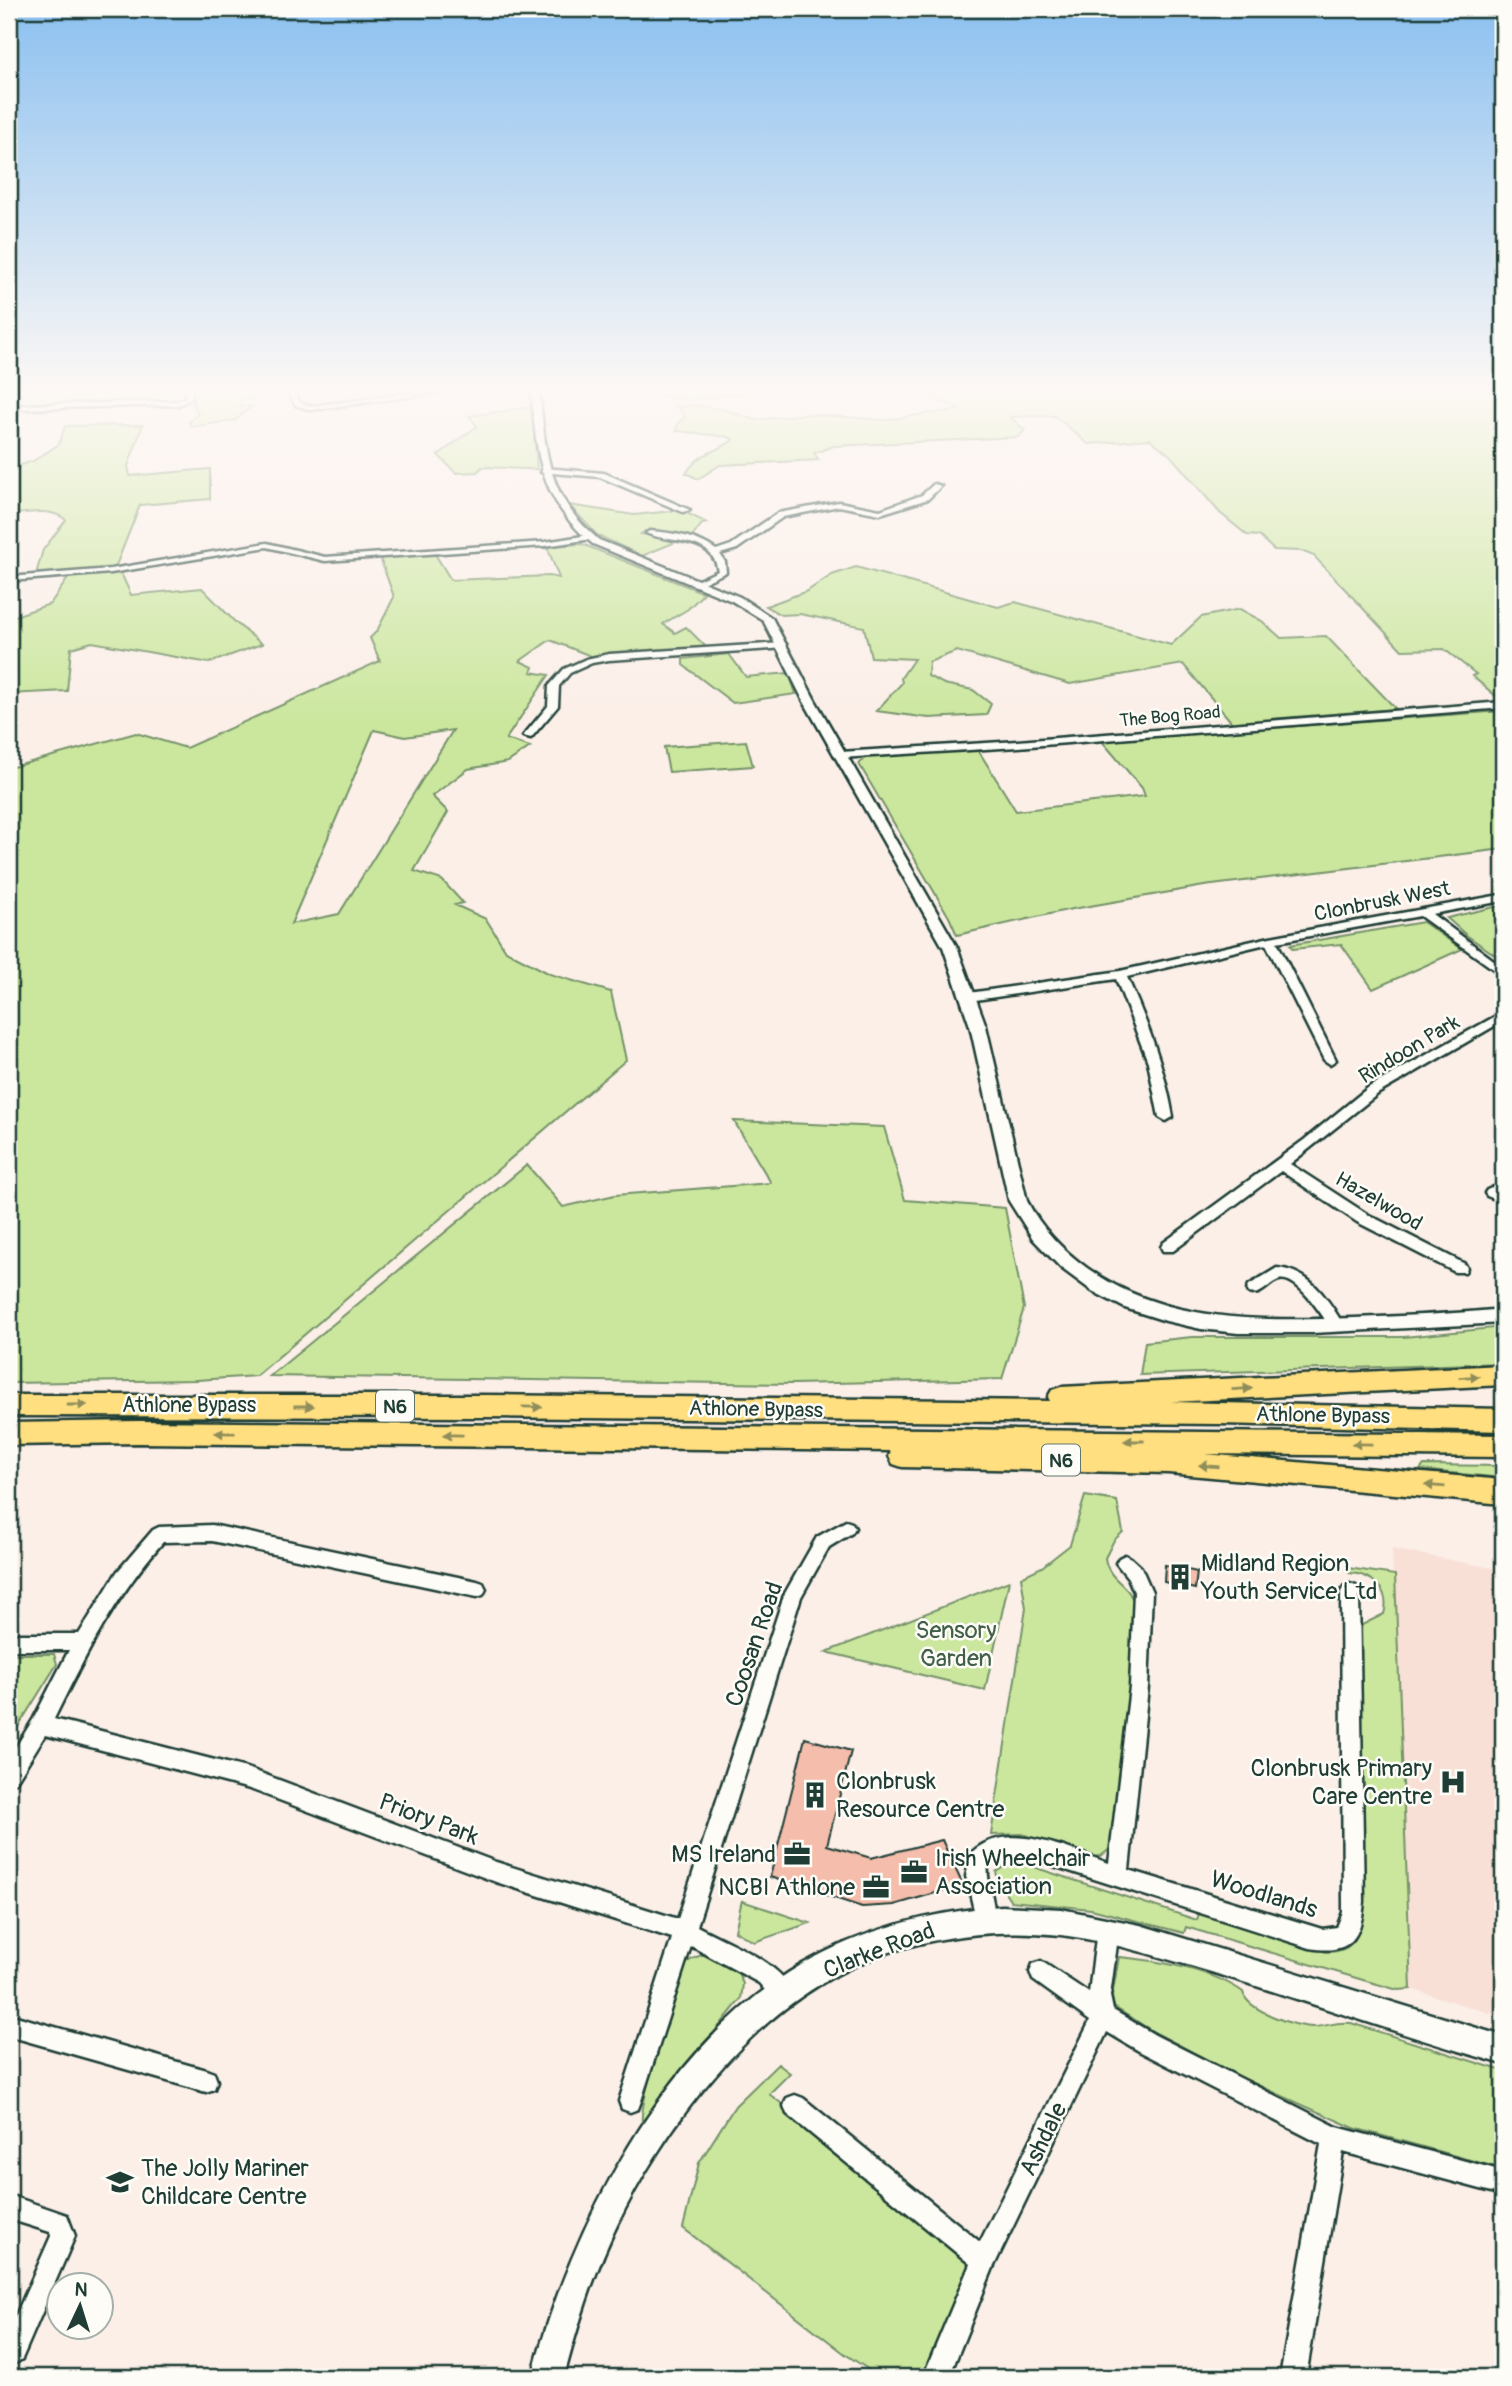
<svg xmlns="http://www.w3.org/2000/svg" width="1512" height="2386" font-family="Pangolin,sans-serif">
<style>
.built{fill:#f9e0d6}
.green{fill:#cbe79e;stroke:#759269;stroke-width:2;fill-rule:evenodd}
.building{fill:#f5bdab;stroke:#1f3d34;stroke-width:2}
.lines{fill:none;stroke-linecap:round;stroke-linejoin:round}
.minor-casing{stroke:#1f3d34;stroke-width:5}
.tertiary-casing{stroke:#1f3d34;stroke-width:5}
.trunk-casing{stroke:#1f3d34;stroke-width:5}
.minor{fill:#fdfcf7;fill-rule:evenodd}
.tertiary{fill:#fdfcf7;fill-rule:evenodd}
.trunk{fill:#ffdf80;fill-rule:evenodd}
.oneway{fill:#8f8e5a}
.labels{text-anchor:middle;stroke-width:5;stroke-linejoin:round;paint-order:stroke}
.far-street-label{font-size:18px;fill:#1f3d34;stroke:#fdfcf7}
.shield{fill:#fdfcf7;stroke:#62766e;stroke-width:2}
.shield-label{font-size:19px;font-weight:bold;fill:#1f3d34}
.street-label{font-size:21px;fill:#1f3d34;stroke:#fdfcf7}
.near-poi-label{font-size:24px;fill:#1f3d34;stroke:#fdfcf7;text-anchor:start}
.near-park-label{font-size:24px;fill:#415f49;stroke:#fdfcf7}
.near-street-label{font-size:24px;fill:#1f3d34;stroke:#fdfcf7}
</style>
<rect width="100%" height="100%" fill="#fbefe8"/>
<filter id="ink" filterUnits="userSpaceOnUse"><feTurbulence type="fractalNoise" baseFrequency=".0143" numOctaves="2"/><feDisplacementMap in="SourceGraphic" scale="14" xChannelSelector="R" yChannelSelector="G"/><feConvolveMatrix kernelMatrix="1 2 1 2 8 2 1 2 1" color-interpolation-filters="sRGB"/></filter>
<g filter="url(#ink)">
<path class="built" d="M1392 1549 1503 1570V2017L1411 1989Z"/>
<path class="green" d="M24 389H181L185 398C139 411 70 405 21 406Z
M193 389H268L250 399 240 400V406H252L236 420 192 427 189 422 198 414 194 405Z
M602 389H778L689 400Z
M1503 389V702L1472 676 1476 674 1444 649 1402 650 1314 556 1301 551 1274 550 1259 536 1247 535 1220 513 1170 455 1150 439 1088 444 1055 416 1010 417 1025 430 1018 437 834 446 814 453 819 460 720 465 698 479 686 473C704 448 712 456 733 440L729 437 676 431 678 423 685 417 677 407 692 405 726 410 756 420 805 414 885 420 960 409 928 396 937 390Z
M532 407 537 469C518 470 501 467 482 467L477 472 456 473 438 455 477 426 469 416Z
M143 425 128 466 130 476 210 469V499L140 505 115 568 36 574 43 550 66 520C51 507 28 513 9 515V469L33 461 59 444 65 426Z
M569 505 634 515 681 510 707 523 702 524 692 537 645 531 641 534 683 539 642 556 597 535Z
M582 544 704 593 688 609 663 624 675 633 686 627 707 648 596 658 550 640 520 661 533 667 531 672 549 675 506 739 530 747 508 762 468 769 432 796 448 812 414 871 442 880 463 903 455 905 486 919 506 951 550 974 611 992 626 1060 256 1376 197 1380 9 1383V768L136 733 186 748 380 661 370 638 377 631 394 597 380 558 435 554 451 580 549 576 559 578 548 549 540 547ZM374 730 405 737 453 730 339 914 291 924Z
M856 567 998 607 1015 602 1171 645 1201 617 1240 609 1262 621 1281 638 1326 636 1396 709 1233 724 1183 664 1070 684 957 651 929 662 928 676 944 684 973 690 991 704 986 715 929 718 876 711 902 683 901 678 914 659 871 657 864 627 800 614 781 615 766 606 807 591 832 575Z
M120 571 131 595 202 588 236 623 262 644 209 663 92 642 71 648 67 691 9 694V618L50 604 69 577Z
M729 654 746 677 789 673 796 694 733 703 683 665V659Z
M1503 711V849L1204 886 1067 910 957 935 949 917 859 764 867 756 978 750 1016 811 1145 796 1142 788 1101 740Z
M746 741 753 766 669 772 664 747Z
M1503 905 1495 919 1503 934V960L1466 935 1447 918Z
M1423 922 1462 949 1373 989 1341 944 1293 949 1290 945Z
M734 1121 884 1127 905 1200 1005 1208 1024 1308 1002 1379 793 1384 270 1376 527 1165 563 1207 615 1195 771 1183Z
M1503 1327V1363L1140 1375 1145 1342 1192 1337H1404Z
M1424 1465 1503 1466V1478L1420 1470Z
M1085 1496 1117 1501 1123 1532 1114 1540 1105 1558C1109 1583 1130 1582 1135 1607L1130 1690 1111 1848 1101 1856 1091 1857 1022 1834 991 1835 1026 1608 1021 1577 1042 1567 1070 1545Z
M1348 1568 1395 1575 1411 1989 1398 1990 1363 1980 1186 1927 1184 1933 1091 1909 1011 1901 999 1883 996 1872 1010 1863H1021L1197 1920 1199 1913 1326 1952C1339 1952 1350 1949 1357 1936 1368 1915 1363 1869 1363 1845 1363 1775 1362 1705 1359 1635L1362 1625 1384 1614C1391 1590 1372 1574 1349 1573Z
M1009 1581 985 1690 826 1652Z
M9 1654H54L57 1664 9 1741Z
M742 1900V1901L810 1923 754 1942 735 1931Z
M702 1955H708L737 1970 743 1984 741 1999 642 2122C639 2106 674 1985 684 1967 687 1961 695 1957 702 1955Z
M1119 1957C1155 1960 1213 1970 1243 1992 1246 2010 1295 2027 1313 2027 1326 2027 1335 2021 1351 2023L1503 2071V2169L1354 2128 1240 2077 1154 2032 1114 2007 1112 1997Z
M778 2064 790 2073 769 2094 949 2231 970 2262 929 2377H880L845 2354 683 2228 699 2163 735 2106Z"/>
<path class="building" d="M1165 1565 1197 1572 1195 1589 1164 1582Z
M805 1738 851 1751 827 1845 871 1858 942 1840 963 1885 894 1905 862 1907 770 1877Z"/>
<g class="lines">
<g class="minor-casing">
<path id="minor" d="M186 389H192V398L179 405 23 409 20 407 23 405 178 401 186 397Z
M275 389 293 390 300 403 311 406 447 389H464L311 410 295 405 289 393Z
M544 468 604 473 690 510 683 512 600 477 541 472Z
M934 484 941 486 928 499 880 514 839 506 783 517 737 549 720 554 725 562 726 572 699 585H696V581L718 571C713 535 669 544 646 533L650 531C673 533 697 536 716 550L731 545 778 513 839 502 880 510 922 495Z
M589 535 593 537 592 539 545 546 325 561 267 547 111 573 9 581V577L111 569 267 543 325 557 545 542Z
M783 643 786 644V648L609 660 592 663 570 673 559 686 558 706 531 738 523 736 548 706 549 686 564 669 586 659 609 654Z
M1503 702V708L1018 747 840 758 835 755 840 752 1018 741Z
M1500 895H1503V901L1432 914 1503 967V976L1420 916 1277 942 1336 1060 1330 1064 1324 1060 1266 944 1127 977C1147 1022 1165 1068 1173 1117L1166 1121 1159 1117 1148 1062 1116 979 969 1001 963 997 969 993 1120 971 1270 937Z
M1503 1012V1021L1379 1093 1290 1164 1367 1214 1465 1264 1467 1268 1465 1272H1455L1357 1222 1281 1171 1173 1251H1163L1161 1247 1163 1243 1304 1140 1369 1087Z
M1503 1183V1194L1492 1198 1487 1196 1485 1193 1487 1190Z
M1277 1268C1309 1271 1326 1296 1341 1321L1344 1325 1341 1329H1331C1323 1316 1297 1275 1279 1280 1267 1284 1262 1297 1249 1293L1247 1289 1249 1285Z
M846 1521 852 1523 855 1528 852 1533 829 1547 801 1597 697 1926C728 1943 780 1961 794 1994L791 2002 783 2005 775 2002 759 1983 691 1946 641 2101 638 2109 630 2112 622 2109 619 2101 672 1938 496 1882 250 1789 45 1735 16 1782 9 1785V1758L34 1718 69 1650H9V1634H79L117 1572 153 1530 159 1527 212 1525 477 1581 483 1583 486 1589 483 1595 477 1597 212 1541 163 1542C116 1595 85 1656 54 1719L250 1769 496 1862 678 1919 784 1595 817 1537Z
M1125 1555 1131 1558 1141 1567 1152 1592 1148 1687 1129 1870 1322 1929 1337 1927 1343 1912 1341 1592 1344 1586 1350 1584 1356 1586 1359 1592 1364 1901C1361 1939 1350 1955 1310 1948L1041 1862C1023 1858 1003 1851 988 1864 985 1885 1000 1909 992 1927L985 1930 978 1927 966 1876 972 1852C1009 1819 1068 1850 1109 1863L1130 1687 1134 1592 1128 1578 1116 1563 1119 1558Z
M1108 1919 1115 1923 1119 1930 1110 1996 1113 2010 1155 2035 1337 2127 1503 2171V2195L1343 2152 1306 2377H1280L1321 2144 1139 2051 1107 2032 993 2268 949 2377H923L970 2264 787 2114 784 2106 787 2098 795 2095 803 2098 980 2242 1090 2021 1033 1980 1030 1972 1033 1964 1041 1961 1089 1993 1097 1930 1101 1923Z
M9 2014 206 2070 214 2073 217 2081 214 2089 206 2092 9 2036Z
M9 2195 67 2215 75 2236 22 2359 9 2367V2331L51 2236 50 2232 9 2219Z"/>
</g>
<g class="tertiary-casing">
<path id="tertiary" d="M531 389H539C546 453 546 496 599 540L740 597 772 618 815 700 957 947 986 1026 1027 1201C1041 1228 1062 1250 1087 1268 1166 1324 1261 1321 1354 1318 1404 1316 1453 1314 1503 1309V1323L1312 1333H1238L1201 1329 1166 1321 1125 1308 1092 1291 1061 1268 1033 1239 1009 1201 970 1026 943 947 803 700 763 620 732 601 593 544C539 500 537 454 531 389Z
M1002 1906 1061 1909 1140 1925 1503 2036V2064C1407 2037 1313 2003 1218 1974 1166 1959 1115 1942 1061 1935 979 1926 890 1941 819 1985 719 2046 637 2167 596 2274 583 2308 573 2343 564 2377H532C570 2228 664 2046 801 1965 863 1929 931 1912 1002 1906Z"/>
</g>
<g class="trunk-casing">
<path id="trunk" d="M1503 1365V1385L1171 1402 1503 1409V1431L1220 1424 485 1417 9 1416V1395H485L1050 1401 1048 1397 1052 1390 1061 1387Z
M138 1421 1503 1435V1457L1205 1454 1503 1480V1504L1168 1473 902 1467 893 1464 889 1456 891 1451 138 1443 9 1445V1423Z"/>
</g>
<use href="#minor" class="minor"/>
<use href="#tertiary" class="tertiary"/>
<use href="#trunk" class="trunk"/>
</g>
<defs><path id="oneway-solid" d="M-6-.8H1V-3.2L6.5 0L1 3.2V.8H-6Z" transform="scale(1.75)"/></defs>
<g class="oneway">
<use href="#oneway-solid" transform="translate(1469 1377) rotate(-3)"/>
<use href="#oneway-solid" transform="translate(1242 1389) rotate(-3)"/>
<use href="#oneway-solid" transform="translate(77 1405)"/>
<use href="#oneway-solid" transform="translate(304 1406)"/>
<use href="#oneway-solid" transform="translate(532 1407) rotate(1)"/>
<use href="#oneway-solid" transform="translate(225 1433) rotate(-179)"/>
<use href="#oneway-solid" transform="translate(453 1435) rotate(-179)"/>
<use href="#oneway-solid" transform="translate(1134 1441) rotate(-180)"/>
<use href="#oneway-solid" transform="translate(1362 1444) rotate(-179)"/>
<use href="#oneway-solid" transform="translate(1209 1466) rotate(-175)"/>
<use href="#oneway-solid" transform="translate(1435 1486) rotate(-175)"/>
</g>
</g>
<linearGradient id="sky" x2="0" y2="1"><stop stop-color="#8bc0f0"/><stop offset="0.54" stop-color="#fdf8f5"/><stop offset="1" stop-color="#fdf8f5" stop-opacity="0"/></linearGradient>
<rect width="1512" height="723" fill="url(#sky)"/>
<defs>
<g id="building-bare" transform="scale(2.1)"><path d="M-4-6H4V6H1V3H-1V6H-4ZM-2.5-4.3h1.7v1.8h-1.7ZM.8-4.3h1.7v1.8H.8ZM-2.5-1h1.7V.8h-1.7ZM.8-1h1.7V.8H.8Z" fill="#1f3d34" stroke="#fdfcf7" stroke-width="2.5" paint-order="stroke"/></g>
<g id="hospital-bare" transform="scale(2.1)"><path d="M-5-5h3v3.5h4V-5h3V5h-3V1.5h-4V5h-3Z" fill="#1f3d34" stroke="#fdfcf7" stroke-width="2.5" paint-order="stroke"/></g>
<g id="office-bare" transform="scale(2.1)"><path d="M-6-3h4V-5.5h4V-3h4V5H-6ZM-1-4.5V-3h2v-1.5ZM-6 0V1H6V0Z" fill="#1f3d34" stroke="#fdfcf7" stroke-width="2.5" paint-order="stroke"/></g>
<g id="school-bare" transform="scale(2.1)"><path d="M0-5L7-2L0 1L-7-2ZM-4 1L0 2.5L4 1V4Q0 6-4 4Z" fill="#1f3d34" stroke="#fdfcf7" stroke-width="2.5" paint-order="stroke"/></g>
</defs>
<g fill-rule="evenodd">
<use href="#building-bare" x="1180" y="1577"/>
<use href="#hospital-bare" x="1453" y="1782"/>
<use href="#building-bare" x="815" y="1795"/>
<use href="#office-bare" x="797" y="1854"/>
<use href="#office-bare" x="914" y="1872"/>
<use href="#office-bare" x="876" y="1887"/>
<use href="#school-bare" x="120" y="2182"/>
</g>
<g class="labels">
<g class="far-street-label">
<text transform="translate(1170 716) rotate(-5)" y="6">The Bog Road</text>
</g>
<g class="shield">
<rect x="376" y="1390.5" width="38" height="31" rx="5"/>
<rect x="1042" y="1444.5" width="38" height="31" rx="5"/>
</g>
<g class="shield-label">
<text x="395" y="1413">N6</text>
<text x="1061" y="1467">N6</text>
</g>
<g class="street-label">
<text transform="translate(1382 901) rotate(-11)" y="7">Clonbrusk West</text>
<text transform="translate(1409 1049) rotate(-31)" y="7">Rindoon Park</text>
<text transform="translate(1379 1201) rotate(30)" y="7">Hazelwood</text>
<text x="189" y="1412">Athlone Bypass</text>
<text transform="translate(756 1409) rotate(1)" y="7">Athlone Bypass</text>
<text transform="translate(1323 1415) rotate(1)" y="7">Athlone Bypass</text>
</g>
<g class="near-poi-label">
<text x="1201" y="1571">Midland Region<tspan x="1201" dy="28">Youth Service Ltd</tspan></text>
<text x="1432" y="1776" text-anchor="end">Clonbrusk Primary<tspan x="1432" dy="28">Care Centre</tspan></text>
<text x="836" y="1789">Clonbrusk<tspan x="836" dy="28">Resource Centre</tspan></text>
<text x="776" y="1862" text-anchor="end">MS Ireland</text>
<text x="935" y="1866">Irish Wheelchair<tspan x="935" dy="28">Association</tspan></text>
<text x="855" y="1895" text-anchor="end">NCBI Athlone</text>
<text x="141" y="2176">The Jolly Mariner<tspan x="141" dy="28">Childcare Centre</tspan></text>
</g>
<g class="near-park-label">
<text x="956" y="1638">Sensory<tspan x="956" dy="28">Garden</tspan></text>
</g>
<g class="near-street-label">
<text transform="translate(754 1644) rotate(-71)" y="8">Coosan Road</text>
<text transform="translate(429 1819) rotate(21)" y="8">Priory Park</text>
<text transform="translate(1264 1894) rotate(17)" y="8">Woodlands</text>
<text transform="translate(879 1950) rotate(-21)" y="8">Clarke Road</text>
<text transform="translate(1043 2139) rotate(-64)" y="8">Ashdale</text>
</g>
</g>
<rect width="1512" height="2386" fill="none" stroke="#fdfcf7" stroke-width="35"/>
<rect x="18" y="18" width="1477" height="2351" fill="none" stroke="#1f3d34" stroke-width="2.5" filter="url(#ink)"/>
<g transform="translate(80 2306) rotate(4)"><circle r="33" fill="#fdfcf7" stroke="#a4b0a9" stroke-width="2"/>
<path d="M0-5L12 26L0 18L-12 26Z" fill="#1f3d34"/>
<text y="-10" font-size="19" font-weight="bold" text-anchor="middle" fill="#1f3d34">N</text>
</g>
</svg>
